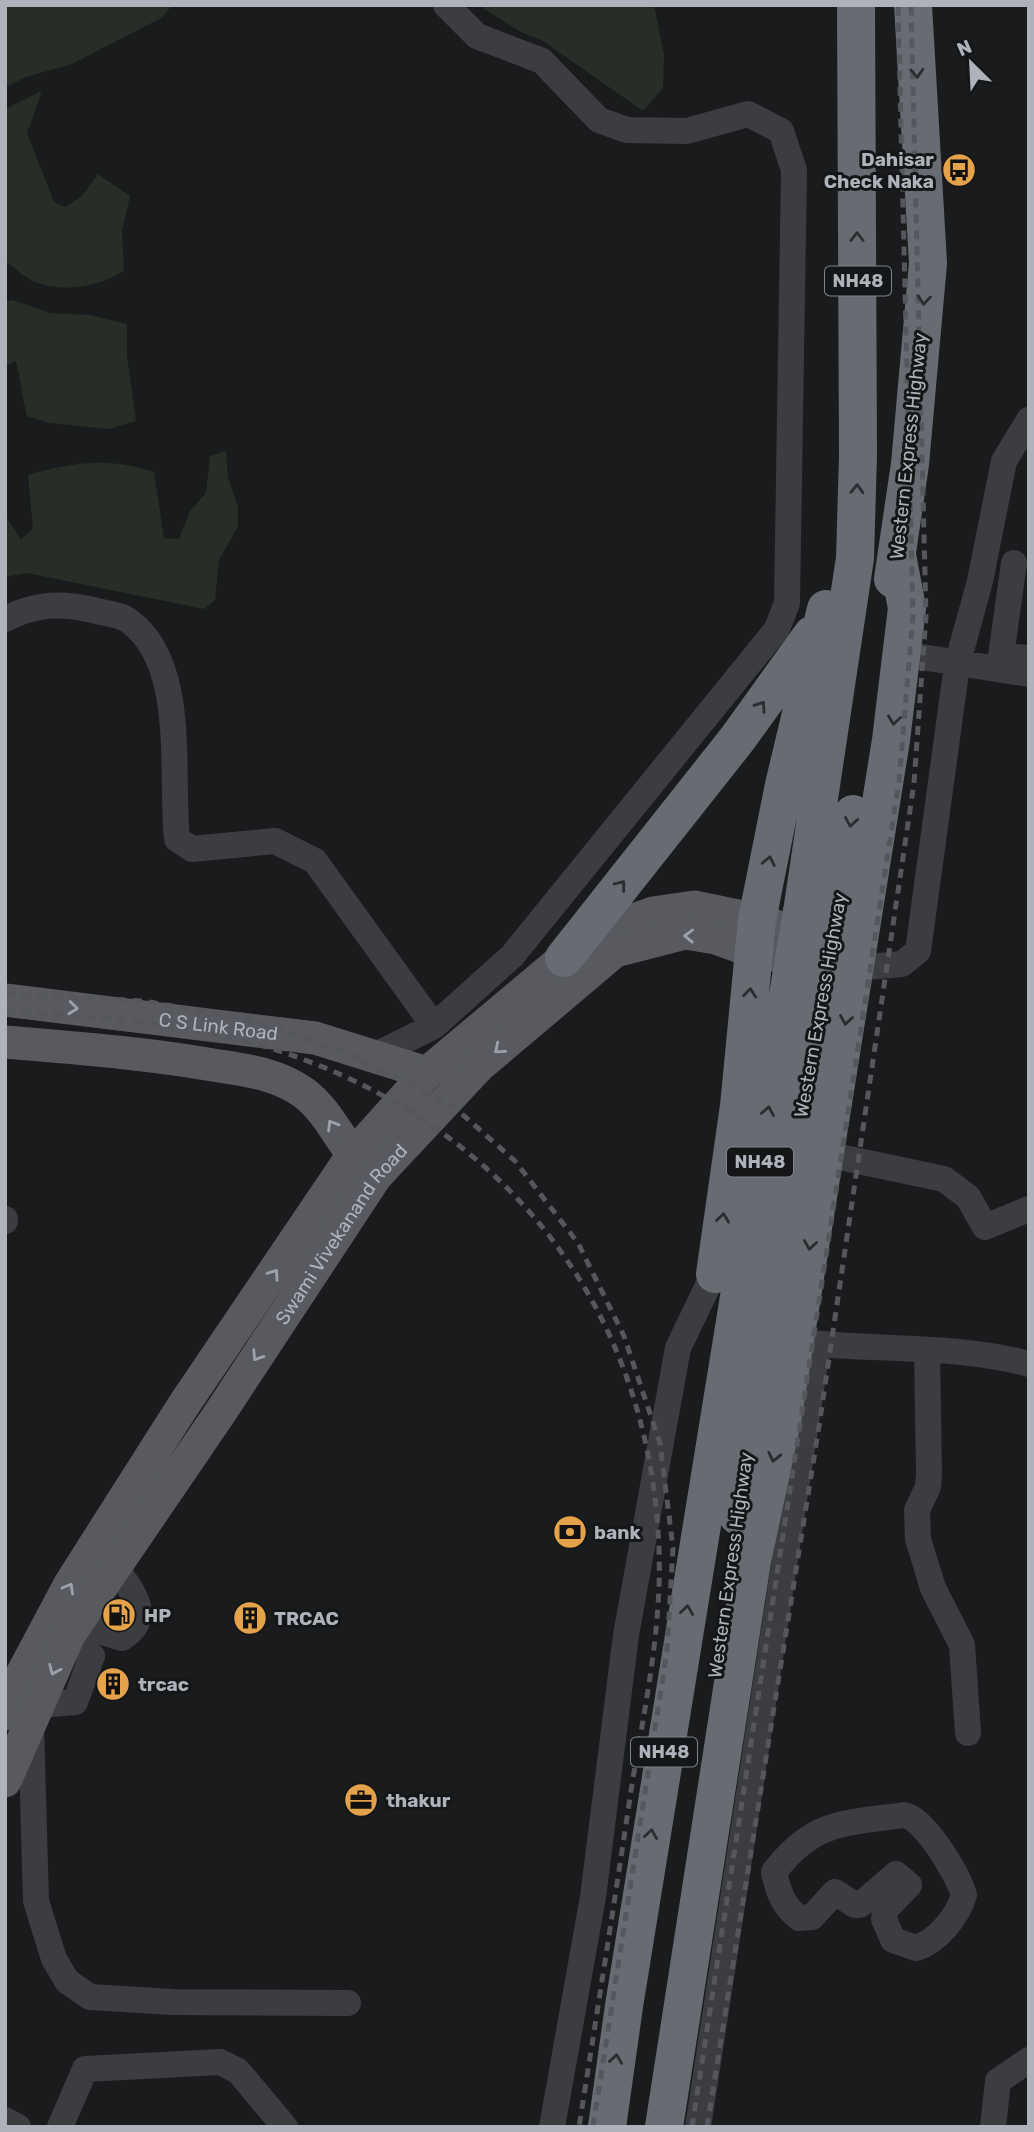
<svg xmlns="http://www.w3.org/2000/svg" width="1034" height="2132" font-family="Rubik,sans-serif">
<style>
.green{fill:#272e27}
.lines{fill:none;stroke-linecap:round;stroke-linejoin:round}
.minor{stroke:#3c3d41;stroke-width:26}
.major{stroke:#585a60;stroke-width:33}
.highway{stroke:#686c72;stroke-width:38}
.rail{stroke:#55575c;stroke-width:5;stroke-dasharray:9 7;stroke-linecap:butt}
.highway-bridge{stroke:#686c72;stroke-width:38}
.oneway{stroke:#2a2c2e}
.oneway2{stroke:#9da1a9}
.labels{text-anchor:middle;stroke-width:6;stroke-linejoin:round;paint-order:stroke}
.shield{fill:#151617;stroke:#80848a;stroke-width:2}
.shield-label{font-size:18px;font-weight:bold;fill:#aeb3bb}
.poi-label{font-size:19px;font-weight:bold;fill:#aeb3bb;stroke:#151617;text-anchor:start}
.street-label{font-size:19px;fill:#aeb3bb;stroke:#151617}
</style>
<rect width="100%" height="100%" fill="#1a1b1c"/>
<path class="green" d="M5 5H172L163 17 72 64 26 77 5 87Z
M478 5H654L664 55 663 88 643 111 543 41 521 32Z
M42 91 27 133 54 202 65 207 82 196 98 174 130 196 122 231 124 270C104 286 62 293 38 283 26 279 15 268 5 261V109Z
M13 300 50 313 90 315 127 324V355L136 421 109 429 50 423 27 416C23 403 19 367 15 361L5 367V302Z
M226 451 228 478 238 507V526L219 560 215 600 204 609 27 573 5 577V515L21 539 33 529 28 475C74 462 108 457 154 472L164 538 179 539 190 511 206 493 210 456Z"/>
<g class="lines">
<path class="minor" d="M1014 563 1001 656 1029 658
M5 619C35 604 60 602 93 610 103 613 120 614 129 621 188 663 170 774 177 839L192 849 275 841 315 861 434 1026
M903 654 1029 674
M854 968 902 964 918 951 957 665 980 581 1004 461 1029 420
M376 1055 434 1026 512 956 777 629 787 603 794 170 781 131 748 114 687 131 627 130 599 120 542 61 477 36 446 5
M825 1154 944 1179 968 1197 985 1227 1029 1209
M5 1219V1221
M800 1342C876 1351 955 1344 1029 1364
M927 1350 929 1474 928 1487 917 1510 918 1539 933 1588 962 1645 968 1733
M76 1624 122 1638C155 1617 132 1591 115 1567
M40 1705 75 1702 92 1656 69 1635
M31 1726 36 1901 54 1959 67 1981 90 1997 172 2002 348 2003
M904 1815C925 1818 958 1875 964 1895 958 1916 937 1942 916 1948L893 1940 884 1919 885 1910 909 1885 896 1874 860 1905H855L835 1892 812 1917 799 1918C783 1906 778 1891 774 1872 814 1820 843 1824 904 1815Z
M5 2120 18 2127
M60 2127 85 2069 220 2062 238 2071 285 2127
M552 2127 593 1897 626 1635 678 1348 715 1271
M698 2127 818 1344
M993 2127 998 2081 1029 2060"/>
<g class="major">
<path id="s1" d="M5 1000 315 1038 427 1073"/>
<path d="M5 1042C75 1048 144 1053 213 1065 244 1070 277 1073 304 1093 331 1113 342 1148 368 1170"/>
<path d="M5 1714 21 1676 70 1584 183 1406 352 1156 427 1073 564 958 608 929 653 913 694 907 757 920 821 941"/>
<path id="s2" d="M5 1781 69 1635 89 1605 220 1413 376 1176 479 1066 615 951 685 933 716 938 754 952 820 963"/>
</g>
<path class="highway" d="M893 579 910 464 928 263 913 5
M802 912 855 558 858 455 856 5
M834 926 853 814
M564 958 738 738 812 635
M715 1274 739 1106 757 920 784 785 826 609
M738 1516 753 1401 820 1007
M607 2127 624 2006 787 1001
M664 2127 752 1561 782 1421 891 740 907 608 897 555"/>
<path class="rail" d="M5 994 144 1001 255 1021 351 1055 453 1106 515 1161 578 1243 624 1336 660 1443 673 1548 667 1651 593 2127
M5 1011C89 1017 175 1021 257 1044 494 1113 649 1298 659 1548 662 1627 645 1707 632 1784 615 1899 597 2013 579 2127
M692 2127 899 781 913 615 898 5
M707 2127 819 1426 914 783 926 616 911 5"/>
<path class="highway-bridge" d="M787 1001 802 912
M820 1007 834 926"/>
</g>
<defs><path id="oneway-chevron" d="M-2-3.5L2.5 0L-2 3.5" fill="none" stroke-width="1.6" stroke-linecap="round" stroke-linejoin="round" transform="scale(1.75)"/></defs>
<g class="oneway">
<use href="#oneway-chevron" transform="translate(917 73) rotate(87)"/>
<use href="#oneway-chevron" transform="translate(857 237) rotate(-90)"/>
<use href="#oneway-chevron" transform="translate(924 300) rotate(95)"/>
<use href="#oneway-chevron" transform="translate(857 489) rotate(-88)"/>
<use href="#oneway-chevron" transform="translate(761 706) rotate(-55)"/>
<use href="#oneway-chevron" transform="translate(894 720) rotate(98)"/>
<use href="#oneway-chevron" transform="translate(851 822) rotate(99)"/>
<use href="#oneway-chevron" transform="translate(769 861) rotate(-79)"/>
<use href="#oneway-chevron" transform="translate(621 885) rotate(-52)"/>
<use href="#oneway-chevron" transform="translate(750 993) rotate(-84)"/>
<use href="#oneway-chevron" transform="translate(846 1020) rotate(99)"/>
<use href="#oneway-chevron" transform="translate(768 1111) rotate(-80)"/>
<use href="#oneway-chevron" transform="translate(723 1218) rotate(-82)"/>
<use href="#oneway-chevron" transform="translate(810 1245) rotate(99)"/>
<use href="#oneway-chevron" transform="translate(774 1457) rotate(102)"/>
<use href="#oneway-chevron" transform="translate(687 1610) rotate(-81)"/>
<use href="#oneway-chevron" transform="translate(651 1834) rotate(-81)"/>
<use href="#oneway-chevron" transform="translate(616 2059) rotate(-82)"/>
</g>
<g class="oneway2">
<use href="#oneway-chevron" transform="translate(689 936) rotate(-179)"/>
<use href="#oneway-chevron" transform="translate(73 1008) rotate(6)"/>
<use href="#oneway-chevron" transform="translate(499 1049) rotate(140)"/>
<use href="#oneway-chevron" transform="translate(332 1125) rotate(-121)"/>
<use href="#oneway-chevron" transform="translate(274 1274) rotate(-55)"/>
<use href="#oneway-chevron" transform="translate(257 1356) rotate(123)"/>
<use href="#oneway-chevron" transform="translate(69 1588) rotate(-60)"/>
<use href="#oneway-chevron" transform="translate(54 1670) rotate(113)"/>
</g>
<defs>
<g id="bus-disc" transform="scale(1.75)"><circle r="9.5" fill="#e4a24b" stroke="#151617"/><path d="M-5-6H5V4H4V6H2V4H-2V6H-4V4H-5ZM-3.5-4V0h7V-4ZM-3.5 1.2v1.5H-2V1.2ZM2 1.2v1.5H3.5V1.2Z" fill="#111"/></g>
<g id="bank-disc" transform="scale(1.75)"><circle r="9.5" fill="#e4a24b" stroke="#151617"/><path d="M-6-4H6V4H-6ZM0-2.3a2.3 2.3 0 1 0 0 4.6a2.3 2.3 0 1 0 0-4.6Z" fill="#111"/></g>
<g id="fuel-disc" transform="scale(1.75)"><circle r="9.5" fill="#e4a24b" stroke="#151617"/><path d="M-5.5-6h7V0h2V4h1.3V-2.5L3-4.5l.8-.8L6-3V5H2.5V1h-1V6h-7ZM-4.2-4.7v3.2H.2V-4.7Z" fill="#111"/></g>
<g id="building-disc" transform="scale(1.75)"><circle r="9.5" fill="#e4a24b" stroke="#151617"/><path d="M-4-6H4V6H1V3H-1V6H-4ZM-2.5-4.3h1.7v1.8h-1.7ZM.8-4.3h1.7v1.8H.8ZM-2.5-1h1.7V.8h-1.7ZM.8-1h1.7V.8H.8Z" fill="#111"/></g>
<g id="office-disc" transform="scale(1.75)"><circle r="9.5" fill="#e4a24b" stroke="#151617"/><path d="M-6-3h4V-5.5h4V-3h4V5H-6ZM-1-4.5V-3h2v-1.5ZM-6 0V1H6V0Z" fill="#111"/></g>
</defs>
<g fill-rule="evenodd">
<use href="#bus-disc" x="959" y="170"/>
<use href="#bank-disc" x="570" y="1532"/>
<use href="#fuel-disc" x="119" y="1615"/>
<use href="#building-disc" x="250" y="1618"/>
<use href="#building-disc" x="113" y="1684"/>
<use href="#office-disc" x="361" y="1800"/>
</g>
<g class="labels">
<g class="shield">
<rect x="825" y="266.5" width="66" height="29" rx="5"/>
<rect x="727" y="1147.5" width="66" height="29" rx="5"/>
<rect x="631" y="1737.5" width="66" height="29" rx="5"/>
</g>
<g class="shield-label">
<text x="858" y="287">NH48</text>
<text x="760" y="1168">NH48</text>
<text x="664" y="1758">NH48</text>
</g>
<g class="poi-label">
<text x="934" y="166" text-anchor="end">Dahisar<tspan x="934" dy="22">Check Naka</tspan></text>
<text x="594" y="1539">bank</text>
<text x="144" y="1622">HP</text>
<text x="274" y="1625">TRCAC</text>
<text x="138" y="1691">trcac</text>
<text x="386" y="1807">thakur</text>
</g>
<g class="street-label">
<text transform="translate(908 446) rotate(-84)" y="7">Western Express Highway</text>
<text transform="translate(820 1005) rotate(-80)" y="7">Western Express Highway</text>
<text dy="7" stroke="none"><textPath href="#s1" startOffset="215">C S Link Road</textPath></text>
<text dy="7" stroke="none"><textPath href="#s2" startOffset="644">Swami Vivekanand Road</textPath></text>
<text transform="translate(730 1565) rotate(-82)" y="7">Western Express Highway</text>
</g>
</g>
<rect width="1034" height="2132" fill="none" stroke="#aeb3bb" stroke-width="14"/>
<g transform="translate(971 63) rotate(336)" stroke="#151617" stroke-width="5" paint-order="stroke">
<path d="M0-5L12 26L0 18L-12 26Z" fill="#aeb3bb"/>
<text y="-10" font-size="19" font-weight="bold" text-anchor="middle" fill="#aeb3bb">N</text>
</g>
</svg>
